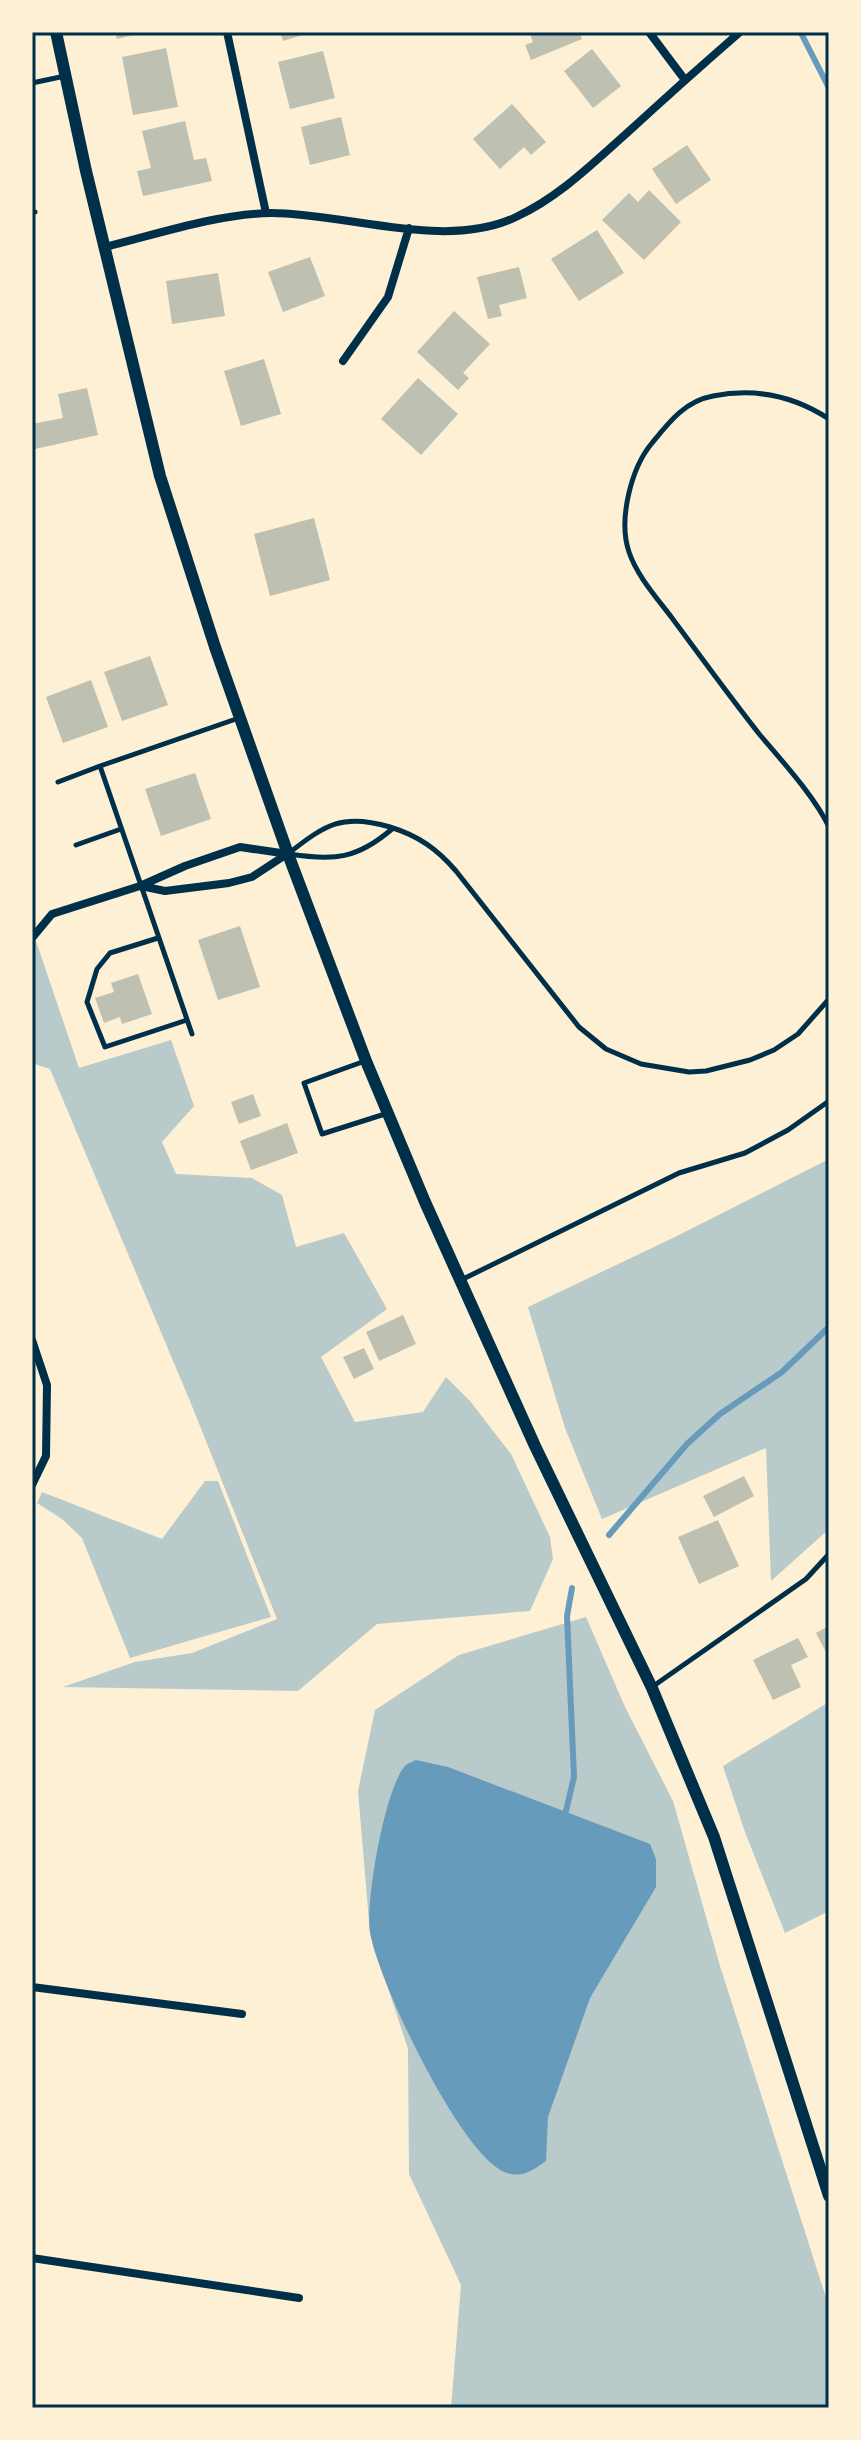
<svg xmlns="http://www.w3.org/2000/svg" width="861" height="2440" font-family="'Titillium Web',sans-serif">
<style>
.green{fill:#b9caca}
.water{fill:#669bbc}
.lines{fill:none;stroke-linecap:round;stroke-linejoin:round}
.stream{stroke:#669bbc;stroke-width:6}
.building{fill:#bec0b2}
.service{stroke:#003049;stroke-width:5}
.minor{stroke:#003049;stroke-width:8}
.tertiary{stroke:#003049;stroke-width:12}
.neatline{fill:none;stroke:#003049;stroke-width:3}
</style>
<rect width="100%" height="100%" fill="#fdf0d5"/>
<path class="green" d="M34 935 79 1068 171 1040 194 1106 162 1142 176 1174 252 1178 282 1195 296 1247 344 1233 387 1309 321 1357 355 1422 423 1412 446 1377 470 1401 511 1454 550 1537 553 1559 530 1611 377 1624 298 1691 63 1687 135 1662 192 1653 277 1619 190 1401 50 1069 32 1063V938Z
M829 1159V1529L771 1581 766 1448 602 1519 565 1428 528 1307 675 1237Z
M205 1481H218L271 1617 130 1658 82 1538 62 1519 37 1503 42 1492 162 1539Z
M586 1617 625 1707 673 1801 720 1966 829 2307V2408H451L461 2285 409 2174 408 2049 370 1933 358 1791 375 1710 459 1655Z
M829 1702V1911L785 1933 745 1832 723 1766Z"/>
<path class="water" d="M416 1760 448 1767 650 1844 656 1859V1887L590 1998 548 2117 546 2161C533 2170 523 2178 507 2173 462 2159 377 1979 370 1932 365 1902 385 1788 405 1766 408 1763 412 1762 416 1760Z"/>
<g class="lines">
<path class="stream" d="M802 35 829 88
M609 1535 687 1444 720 1414 782 1372 829 1327
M566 1811 574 1777 567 1616 572 1588"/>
</g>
<path class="building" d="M115 32H141V33L117 39Z
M280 32H308L309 33 283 41Z
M529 32H579L582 39 531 60 525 45 533 42Z
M166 48 178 107 133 115 122 57Z
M592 49 621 86 593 108 564 71Z
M323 51 335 98 290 109 278 62Z
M512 104 546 142 531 155 524 147 500 169 473 139Z
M341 117 350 155 310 165 301 127Z
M185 121 194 160 206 158 212 181 143 196 137 171 151 168 142 131Z
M687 145 711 180 676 204 652 169Z
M649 190 681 222 644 260 602 220 629 193 638 202Z
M597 230 624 273 579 301 551 259Z
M310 257 325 296 283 312 268 272Z
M519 267 527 298 499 305 502 316 488 319 477 277Z
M218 273 225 316 172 324 166 281Z
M454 311 490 344 463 373 469 378 458 390 417 352Z
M264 359 281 414 241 426 224 371Z
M418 378 458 414 421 455 381 419Z
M87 388 98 435 35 449 32 424 63 418 58 394Z
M314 518 330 580 270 596 254 534Z
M150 656 168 705 122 721 104 672Z
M91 680 108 727 63 743 46 697Z
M195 773 211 819 161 836 145 789Z
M240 926 260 987 218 1000 198 940Z
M138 974 152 1014 122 1024 120 1017 104 1023 95 998 114 992 111 983Z
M253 1094 261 1116 239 1124 231 1102Z
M287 1123 298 1153 251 1170 240 1141Z
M403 1315 416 1344 379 1361 366 1332Z
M364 1348 374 1369 354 1379 343 1357Z
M744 1476 754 1496 714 1517 703 1496Z
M718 1520 739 1566 699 1584 678 1537Z
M829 1626V1658L816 1633Z
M798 1638 808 1657 791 1665 801 1687 773 1700 753 1660Z"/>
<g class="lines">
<path class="service" d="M32 83 65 76
M32 212H35
M829 419C794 396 754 388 713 396 685 401 669 422 652 443 631 468 618 520 629 552 637 576 657 598 672 618 701 657 730 697 760 735 782 761 815 797 829 827
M58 782 100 766
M76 845 121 829
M289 853C326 824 343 813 390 827 419 836 437 849 456 871L579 1027 606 1049 641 1064 689 1072 706 1071 750 1060 774 1050 798 1034 829 999
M290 854C334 861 357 859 392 829
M158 938 110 953 97 969 87 1002 105 1047 187 1020
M192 1034 100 766 239 718
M365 1061 304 1083 322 1134 385 1114
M461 1280 679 1173 745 1153 788 1130 829 1101
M652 1687 806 1579 829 1554"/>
<path class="minor" d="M227 32 266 213
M649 32 685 80
M105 247C158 234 216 214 271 213 347 213 446 251 516 217 559 197 592 164 627 133 664 99 702 65 740 32
M343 361 388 297 409 228
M141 886 165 891 229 883 252 877 287 854
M32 938 52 914 140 886 185 866 240 847 288 854
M32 1340 47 1385 46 1456 32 1485
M32 1987 242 2014
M32 2258 299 2298"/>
<path class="tertiary" d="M56 32 86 171 160 476 215 647 288 854 366 1061 425 1202 535 1446 652 1688 714 1837 829 2196"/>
</g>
<rect width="861" height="2440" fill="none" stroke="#fdf0d5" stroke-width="68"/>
<rect x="34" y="34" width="793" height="2372" class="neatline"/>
</svg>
